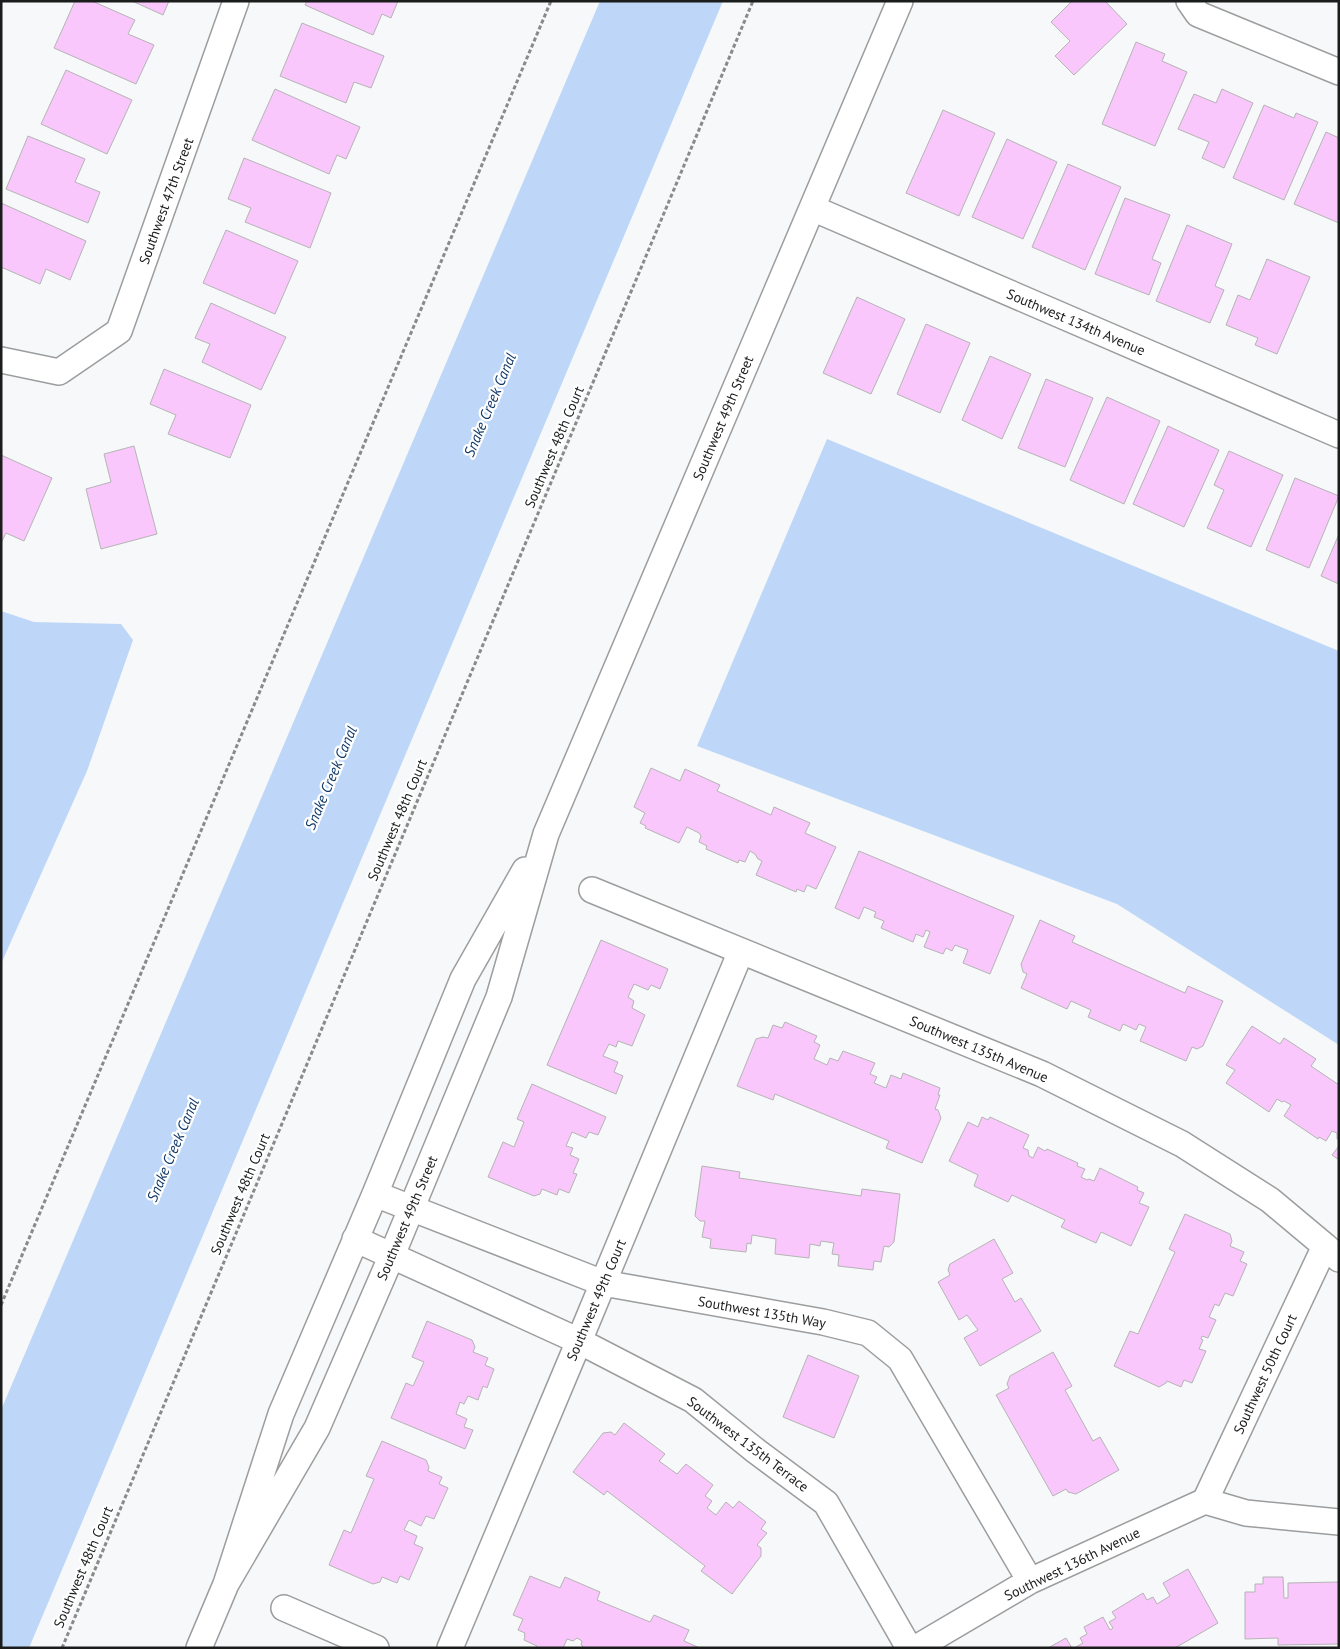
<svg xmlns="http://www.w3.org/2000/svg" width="1340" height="1649" font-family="'PT Sans',sans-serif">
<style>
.water{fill:#bed7f8}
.building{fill:#f9c7fb;stroke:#b5b4b5}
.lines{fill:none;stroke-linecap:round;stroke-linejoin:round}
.street-casing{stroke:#9c9d9e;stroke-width:28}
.path{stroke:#898b8b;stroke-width:3;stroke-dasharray:4 2.5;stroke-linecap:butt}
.street{stroke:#fff;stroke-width:25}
.labels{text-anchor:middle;stroke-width:4.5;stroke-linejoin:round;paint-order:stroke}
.street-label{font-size:14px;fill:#1b1c1c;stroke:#fff}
.water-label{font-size:15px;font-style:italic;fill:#103968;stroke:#fff}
</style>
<rect width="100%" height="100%" fill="#f6f8f9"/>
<path class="water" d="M600 1H723L29 1648H1V1410Z
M827 439 1339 651V1045L1117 904 697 746Z
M1 611 34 622 121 624 133 640 87 771 1 964Z"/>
<path class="building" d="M75 1H92L135 20 128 34 154 45 136 84 54 48Z
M132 1H169L163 15Z
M307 1H398L391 18 382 14 373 35 305 5Z
M1072 1H1105L1127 24 1074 75 1055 56 1070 41 1051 22Z
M302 23 384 56 371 88 354 82 346 103 280 76Z
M1136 42 1165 54 1162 61 1187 72 1155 146 1102 124Z
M66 70 132 100 107 154 41 124Z
M275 89 360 127 346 159 337 155 329 174 252 140Z
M1222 89 1253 103 1224 168 1202 158 1209 142 1178 129 1194 94 1216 103Z
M1264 105 1294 118 1296 113 1318 122 1284 200 1233 178Z
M943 110 995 133 959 216 906 193Z
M1326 132 1339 138V223L1294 204Z
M28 136 85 159 75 182 100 192 88 223 6 189Z
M1007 139 1057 162 1023 239 972 217Z
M244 158 331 193 310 248 245 222 251 208 228 199Z
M1068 164 1121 187 1085 270 1032 247Z
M1125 198 1170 215 1152 259 1161 263 1149 295 1095 274Z
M1 203 86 241 70 280 46 269 40 284 1 267Z
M1187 225 1232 244 1215 286 1224 290 1210 323 1156 301Z
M226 230 298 261 275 314 203 283Z
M1267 259 1310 277 1277 354 1255 345 1258 338 1226 325 1238 295 1250 300Z
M857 297 905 319 871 394 823 373Z
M211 303 286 337 261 390 202 362 210 344 195 338Z
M926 324 970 343 940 413 897 394Z
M990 356 1031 374 1002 439 962 420Z
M164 369 251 405 230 458 168 434 176 415 150 404Z
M1046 379 1093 398 1065 467 1018 448Z
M1107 397 1160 421 1124 504 1070 480Z
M1168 426 1219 450 1184 527 1133 504Z
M134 446 157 534 101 549 86 489 111 482 104 454Z
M1229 451 1283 475 1251 547 1207 528 1224 490 1214 485Z
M1 455 52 478 24 541 6 533 1 543Z
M1295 478 1339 496 1309 568 1266 550Z
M1339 534V584L1321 576Z
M651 768 680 781 685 769 720 785 717 791 771 815 774 807 810 823 805 833 836 847 816 889 807 885 804 892 797 889 796 892 756 875 762 861 758 859 755 854 750 851 745 862 739 860 738 863 706 849 707 846 699 842 701 836 699 833 687 827 679 843 645 828 646 826 640 823 645 813 634 807Z
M859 851 1014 916 990 974 963 963 968 950 955 945 952 951 946 948 943 954 924 947 930 932 926 930 923 937 916 934 913 942 881 928 884 921 874 917 876 912 864 907 859 919 835 908Z
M1040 920 1075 936 1072 942 1185 993 1188 986 1223 1001 1203 1046 1197 1049 1192 1047 1186 1061 1140 1041 1146 1027 1139 1024 1136 1030 1123 1024 1120 1031 1088 1017 1091 1010 1071 1001 1067 1009 1021 988 1027 974 1023 972 1021 964Z
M601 940 668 969 660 989 651 985 648 990 634 984 628 997 634 1001 632 1008 645 1015 632 1046 618 1041 616 1047 609 1044 603 1056 618 1062 614 1072 623 1076 616 1094 547 1065Z
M785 1022 817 1036 814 1042 820 1045 814 1059 827 1065 830 1058 838 1061 843 1051 875 1063 870 1074 877 1077 874 1083 886 1088 891 1075 901 1079 903 1073 940 1088 938 1095H940L935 1109 938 1110 941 1118 922 1163 886 1148 889 1141 775 1094 773 1100 737 1086 756 1039 763 1037 768 1038 773 1025 782 1028Z
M1252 1026 1280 1044 1284 1038 1316 1059 1311 1066 1339 1085V1140L1337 1139V1133L1332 1131 1326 1141 1319 1137 1318 1139 1284 1116 1291 1105 1284 1101 1282 1102 1277 1099 1269 1112 1226 1083 1235 1070 1226 1065Z
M532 1084 606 1117 598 1135 589 1132 586 1138 572 1132 566 1146 573 1148 570 1155 579 1159 573 1173 577 1174 569 1193 559 1189 557 1195 542 1189 540 1194 534 1196 488 1177 503 1142 514 1147 524 1122 517 1119Z
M982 1117 988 1120 990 1117 1029 1135 1023 1148 1028 1150 1029 1156 1033 1158 1038 1147 1045 1151 1047 1149 1078 1163 1077 1166 1085 1169 1081 1177 1087 1180 1089 1179 1094 1181 1100 1168 1138 1187 1137 1190 1144 1193 1139 1203 1149 1207 1131 1246 1101 1232 1096 1243 1061 1227 1065 1220 1012 1195 1008 1202 974 1186 978 1175 949 1161 968 1122 978 1127Z
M1339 1146V1160L1332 1155Z
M702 1166 740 1172 739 1178 861 1196 862 1189 900 1194 894 1242 889 1247 884 1246 881 1262 874 1261 873 1270 838 1266 839 1255 832 1254 834 1243 821 1241 820 1246 810 1244 809 1258 775 1254 776 1239 752 1235 751 1244 747 1243 746 1252 710 1248 711 1239 702 1237 705 1221H700L695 1216Z
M1185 1214 1230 1234 1232 1241 1230 1246 1244 1252 1240 1261 1247 1264 1233 1296 1225 1293 1219 1306 1215 1304 1209 1317 1216 1320 1208 1338 1202 1336 1201 1339 1203 1340 1199 1349 1206 1351 1192 1383 1184 1380 1181 1387 1167 1381 1166 1383 1159 1387 1114 1366 1130 1331 1138 1334 1175 1252 1169 1249Z
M994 1239 1013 1273 1002 1279 1015 1302 1021 1298 1041 1331 980 1366 964 1338 978 1330 967 1315 959 1320 938 1282 950 1275 948 1270 950 1264Z
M427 1321 472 1340 475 1347 473 1352 488 1358 485 1365 494 1369 487 1388 483 1386 478 1400 468 1396 464 1404 460 1402 456 1414 467 1419 464 1427 473 1430 465 1449 391 1418 406 1383 413 1386 424 1362 412 1357Z
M1053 1352 1072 1386 1065 1390 1093 1441 1100 1437 1119 1470 1076 1494 1068 1492 1066 1489 1053 1496 996 1395 1009 1388 1007 1384 1010 1376Z
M808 1355 859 1376 834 1438 783 1417Z
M624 1423 665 1454 659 1461 677 1474 686 1464 713 1485 705 1496 712 1501 707 1508 716 1515 726 1502 733 1508 739 1501 766 1522 761 1529 767 1533 757 1545 761 1548V1556L732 1594 701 1571 705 1566 607 1491 604 1495 573 1472 603 1433 611 1432 615 1435Z
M382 1441 426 1460 429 1467 428 1471 442 1477 439 1484 448 1488 434 1519 426 1516 421 1526 409 1520 404 1530 417 1536 414 1544 423 1548 409 1580 400 1576 397 1583 382 1577 380 1582 373 1584 329 1565 344 1530 351 1533 374 1479 366 1476Z
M1188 1569 1218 1623 1175 1648H1074L1083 1643 1080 1638 1087 1634 1084 1627 1103 1617 1110 1630 1113 1628 1109 1622 1116 1618 1112 1612 1143 1593 1147 1600 1153 1597 1157 1604 1170 1596 1163 1583Z
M530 1576 560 1588 565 1577 600 1592 597 1600 650 1622 654 1615 689 1630 684 1641 700 1648H582L583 1646 581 1645 582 1641 577 1638 573 1641 567 1639 563 1648H536L537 1646 524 1640 525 1636 524 1635 525 1633 518 1630 523 1619 513 1615Z
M1263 1577H1283L1284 1598H1288V1583L1339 1582V1644L1278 1645V1638L1245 1639V1592H1255V1584H1263Z
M1066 1638 1072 1648H1048Z"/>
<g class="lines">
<g class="street-casing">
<path id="street" d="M1189 1 1198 14 1339 72
M812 208 1339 435
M1 360 59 372 119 331 236 1
M592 890 1042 1074 1182 1144 1270 1200 1325 1246 1339 1259
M375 1194 603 1283 823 1322 868 1333 900 1359 1030 1581
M355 1239 579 1341 693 1400 756 1451 826 1503 909 1648
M1205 1501 1325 1246
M1205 1501 1246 1513 1339 1522
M226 1584 317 1428 392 1255 499 997 546 834 900 1
M284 1608 376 1648
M199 1648 226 1584 281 1414 375 1194 463 979 525 870
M450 1648 579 1341 741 951
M916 1648 1030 1581 1205 1501"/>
</g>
<path class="path" d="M1 1305 551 1
M62 1648 753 1"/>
<use href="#street" class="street"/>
</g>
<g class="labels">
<g class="street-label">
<text transform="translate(166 201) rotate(-70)" y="5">Southwest 47th Street</text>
<text transform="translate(1076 322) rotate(23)" y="5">Southwest 134th Avenue</text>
<text transform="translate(723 418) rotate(-67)" y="5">Southwest 49th Street</text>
<text transform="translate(554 447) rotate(-67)" y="5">Southwest 48th Court</text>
<text transform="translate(397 820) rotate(-67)" y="5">Southwest 48th Court</text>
<text transform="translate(979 1049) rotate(23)" y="5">Southwest 135th Avenue</text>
<text transform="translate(240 1194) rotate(-67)" y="5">Southwest 48th Court</text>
<text transform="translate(407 1218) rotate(-67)" y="5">Southwest 49th Street</text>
<text transform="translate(596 1300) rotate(-67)" y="5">Southwest 49th Court</text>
<text transform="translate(762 1312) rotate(10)" y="5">Southwest 135th Way</text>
<text transform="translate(1265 1374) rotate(-65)" y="5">Southwest 50th Court</text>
<text transform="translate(748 1444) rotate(37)" y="5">Southwest 135th Terrace</text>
<text transform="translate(1072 1564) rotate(-26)" y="5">Southwest 136th Avenue</text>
<text transform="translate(83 1567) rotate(-67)" y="5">Southwest 48th Court</text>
</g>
<g class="water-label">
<text transform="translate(490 405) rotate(-67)" y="5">Snake Creek Canal</text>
<text transform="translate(331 778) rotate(-67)" y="5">Snake Creek Canal</text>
<text transform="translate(173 1150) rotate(-67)" y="5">Snake Creek Canal</text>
</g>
</g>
<rect width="1340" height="1649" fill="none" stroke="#1b1c1c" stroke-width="5"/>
</svg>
